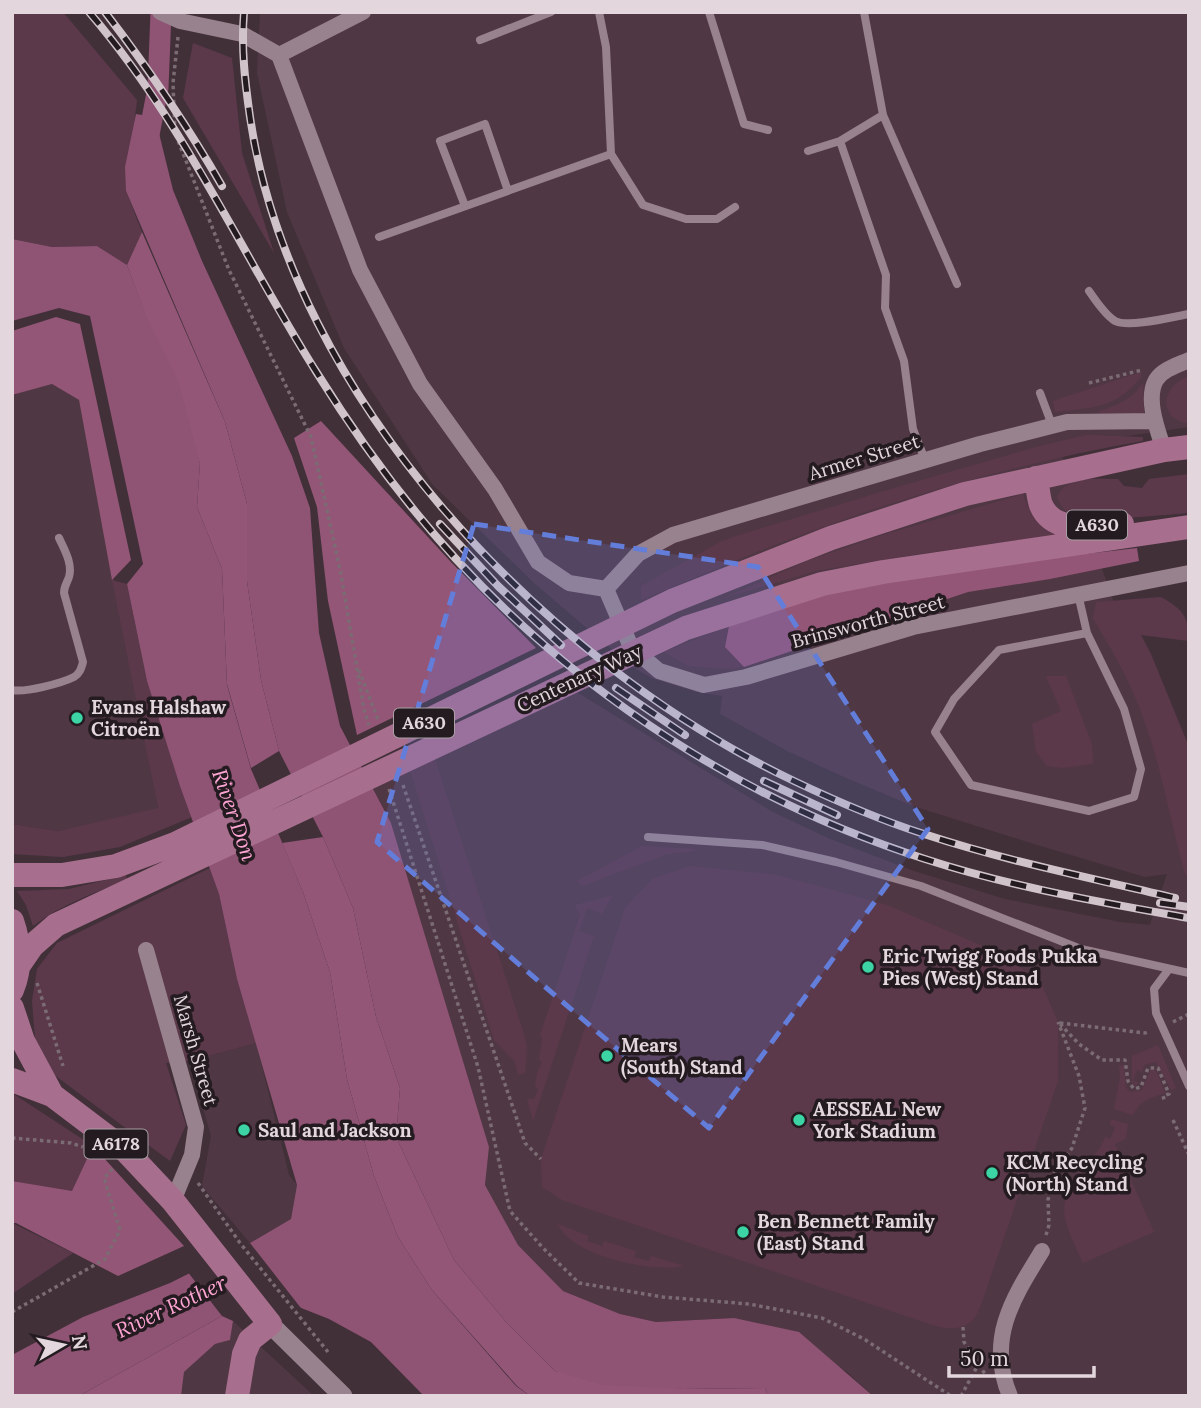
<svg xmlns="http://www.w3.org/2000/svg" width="1201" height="1408" font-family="Lora,serif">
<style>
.built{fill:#503744}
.green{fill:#5b394b}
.forest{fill:#935677}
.water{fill:#8f5374}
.pier{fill:#423039}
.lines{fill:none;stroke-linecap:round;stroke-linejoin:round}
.canal{stroke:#8f5374;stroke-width:21}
.path{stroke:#7b6b73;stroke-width:3.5;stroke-dasharray:3.5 3.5;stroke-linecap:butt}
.service{stroke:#98828d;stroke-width:8}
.minor{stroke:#98828d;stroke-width:16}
.tertiary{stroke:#98828d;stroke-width:19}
.primary{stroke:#a86e8e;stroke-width:24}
.rail-casing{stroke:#d0c4ca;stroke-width:8}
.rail{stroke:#231b1f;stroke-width:5;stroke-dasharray:16;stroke-linecap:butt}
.marked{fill:#627eda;fill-opacity:0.2;stroke:#627eda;stroke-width:5;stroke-dasharray:14 9;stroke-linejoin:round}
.poi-dot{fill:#3cd4a4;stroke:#231b1f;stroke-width:2.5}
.labels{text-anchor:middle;stroke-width:7;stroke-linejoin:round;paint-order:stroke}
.shield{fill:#231b1f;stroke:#a99fa4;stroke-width:2}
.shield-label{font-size:18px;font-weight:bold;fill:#e3d7dd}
.street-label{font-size:19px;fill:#e3d7dd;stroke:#231b1f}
.poi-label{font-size:19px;font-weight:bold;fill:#e3d7dd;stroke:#231b1f;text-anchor:start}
.water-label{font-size:21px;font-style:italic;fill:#fda4d3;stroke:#231b1f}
</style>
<rect width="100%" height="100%" fill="#423039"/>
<path class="built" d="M260 12H1189V427L1059 446 1113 600 1189 774V1396H873L846 1371 734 1318 656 1322 620 1314 563 1291 518 1245 485 1185 489 1147 391 823 373 788 575 691 773 812 828 838 914 871 1005 899 1120 922 1150 925 1167 874 1145 877 1034 844 913 806 846 778 787 751 720 714 722 696 696 692 651 678 630 665 535 584 433 485 344 348 287 212 257 73Z
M52 384 79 400 158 809 58 831 12 824V395Z
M256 1043 289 1175 297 1185 291 1219 250 1243 202 1186 211 1136 190 1061Z
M233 1321 314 1396H181L184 1372 215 1344 230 1340Z"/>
<path class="green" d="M12 12H63L137 100 126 191 142 232 127 265 97 246 52 247 12 239Z
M193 43 232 58 242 153 274 253 183 98Z
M1141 372V377C1114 410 1094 407 1055 412L1053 401Z
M1189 376V424C1156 418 1162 386 1189 376Z
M1143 383 1144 415 1099 413V411C1118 405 1131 400 1143 383Z
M1086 435 1143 437V441C1028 461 913 493 804 534 749 554 695 578 641 600V586L720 542 736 536 894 488 1036 447Z
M1189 474V513C1159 515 1103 522 1076 516 1065 514 1061 506 1057 497 1067 475 1098 479 1118 479L1124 486 1142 488 1149 479Z
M1023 494C1031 518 1038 523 1059 535L918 554 816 571 721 599 807 561 876 537Z
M112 580 127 584 147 681 192 817 120 847 63 857 12 854V824L58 831 158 808Z
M1161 597C1182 609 1189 616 1189 641L1141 635 1151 654 1189 747V875L1185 874C1173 831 1165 787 1152 744 1139 699 1118 658 1093 619L1096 602Z
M729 626 725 647 744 667 730 669 688 666 664 652Z
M1046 676H1066L1092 744 1093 764 1062 768 1047 766 1036 752 1032 724 1061 711Z
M435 759 524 1034 527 1047 525 1073 518 1075 515 1062 494 1040 410 770Z
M642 846 694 849 696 851 668 854 582 886 577 881Z
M690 866 778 875 887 905 999 953 1040 981 1058 1022V1081L986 1290C983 1299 979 1313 973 1320 955 1337 929 1323 909 1317L562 1200 542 1187 541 1159 625 908 652 879Z
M210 868 219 894 237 979 256 1043 190 1061 166 1063 186 1125 170 1161 49 1071 35 1038 32 1001 37 969 57 943Z
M126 875 127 880C94 893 62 904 33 926L26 905 17 891 69 889Z
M613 895 602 914 587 908 579 931 594 936 533 1121 527 1099H534L538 1090 535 1086 537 1073 542 1062 539 1060 542 1039 540 1035 580 915 575 905Z
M1158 1045 1176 1088 1171 1090 1156 1062 1144 1065 1142 1072 1137 1070 1133 1081 1138 1082 1136 1086 1132 1082V1056Z
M1124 1065 1126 1088 1131 1092 1142 1090 1151 1069 1157 1072 1165 1093C1151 1098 1140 1100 1133 1115L1114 1109 1120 1077 1119 1066Z
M12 1093 93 1146 72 1192 12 1181Z
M1111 1119 1128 1124 1126 1139 1115 1144 1154 1232 1083 1263C1065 1222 1052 1208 1083 1168 1091 1159 1101 1149 1105 1137L1110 1139 1115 1127 1110 1125Z
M12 1223 73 1253 12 1294Z
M558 1224 589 1236 587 1241 602 1246 604 1241 636 1251 634 1257 649 1261 651 1256 684 1266C653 1273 571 1256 558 1224Z"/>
<path class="forest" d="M142 232 225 422 247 504V581L261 680 279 751 251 768 227 684 222 569 197 507 200 463 127 265Z
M56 317 80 324 131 560 112 580 79 400 52 384 12 395V331Z
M321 421 450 561 536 648 357 735 328 601 317 507 294 438Z
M1137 548 1139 561 1050 579 968 592 744 667 725 647 729 626C859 575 999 564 1137 548Z
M323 837 353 908 376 1017 400 1088 396 1137 454 1260 506 1322 555 1371 683 1389 765 1388 768 1396H530L517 1386 432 1290 398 1237 374 1176 347 1079 330 972 303 892 282 843Z
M93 1146 184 1246 118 1276 16 1223H12V1181L72 1191Z
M222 1316 233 1321 230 1340 215 1344 184 1372 181 1396H79Z"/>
<path class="water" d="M136 114 155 117 173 190 202 261 292 456 310 508 319 633 340 726 391 823 489 1147 485 1185 518 1245 563 1291 620 1314 656 1322 734 1318 799 1332 873 1396H768L765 1388 683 1389 603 1385 555 1371 506 1322 454 1260 396 1137 400 1088 376 1017 353 908 323 837 279 751 261 680 247 581V504L225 422 126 191 125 167Z
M12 239 52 247 97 246 127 265 148 320 178 380 200 463 197 507 222 569 227 685 251 769 303 892 330 972 347 1079 374 1176 398 1237 432 1290 516 1386 530 1396H424L371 1342 329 1319 281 1300 222 1316 79 1396H12V1355L83 1317 170 1283 250 1243 291 1219 297 1185 237 979 219 894 180 786 147 681 127 584 143 564 90 316 59 308 12 321Z"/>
<path class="pier" d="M250 1243 304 1312 281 1304 238 1315 222 1316 187 1271 236 1247Z"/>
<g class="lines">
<path class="canal" d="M147 145 158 88 161 12"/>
<path class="path" d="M178 37 173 83 175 133 229 270 311 437 341 574 364 710 369 725
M1089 383 1142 370
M359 670 379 722
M403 785 525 1143 541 1159
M389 789 478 1067 510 1211 543 1248 579 1283 663 1297 749 1304 822 1318 864 1339 951 1396
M37 983 63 1066
M1173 1022 1189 1014
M1060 1023 1145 1033 1150 1031
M1060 1024 1079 1044 1102 1060H1125L1128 1081 1134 1089 1141 1087 1148 1068H1158L1169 1094 1163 1096 1165 1102
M1173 1120 1189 1155
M12 1138 71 1143 83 1147
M198 1183 240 1243 328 1352
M1046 1235 1049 1225 1048 1200 1055 1172 1072 1148 1085 1108 1079 1076 1058 1022
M12 1312 105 1259 120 1230 104 1178 114 1167
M963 1327 964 1342 985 1374
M961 1396 978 1365"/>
<path class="service" d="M599 12 606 47 611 154 643 205 686 219H717L735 207
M709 12 744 124 768 130
M864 12 883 115 957 284
M480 40 551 12
M840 141 886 275 885 308 904 361 913 429 925 460
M808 151 840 141 883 115
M465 206 440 141 485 124 508 191
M379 237 611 154
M1089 291C1096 301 1105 315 1115 321 1129 328 1172 317 1189 314
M1040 393 1052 425
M1078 594 1087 633 1124 709 1141 769 1134 797 1089 811 971 785 935 732 954 699 999 650 1087 633
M12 690C25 693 62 683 74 677 80 673 81 669 83 662L64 593C64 586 67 583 69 577 73 564 64 549 59 538
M648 837 762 845 836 862 921 886 1081 949 1189 973
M1169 969 1154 989 1156 1013 1189 1086"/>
<path class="minor" d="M160 12 180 21 242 34 279 55 360 270 420 384 495 489 538 562 569 583 606 589
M279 55 363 12
M1164 450C1158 431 1145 399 1156 380 1163 369 1178 365 1189 360
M606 589 631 647 659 671 704 685 746 677 913 627 1189 573
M606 589 638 554 673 535 980 444 1067 422 1155 421
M146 950 196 1127 192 1155 173 1201
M1010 1396C986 1339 1013 1298 1042 1251"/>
<path class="tertiary" d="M270 1324 343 1396"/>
<path class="primary" d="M1036 478C1038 487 1038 497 1041 505 1054 536 1096 525 1122 524
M12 875H62L116 866 175 844 672 601 831 538 965 494 1164 450 1189 447
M12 921C20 944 21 968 12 990
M19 965 32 946 56 925 686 628 822 584 883 572 1189 527
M12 1008 23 1041 52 1095
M12 1080 52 1095 126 1151 173 1201 270 1324 250 1340 244 1354 237 1396"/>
<g class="rail-casing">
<path id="rail" d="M89 12C185 124 240 251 317 373 358 439 404 502 456 559 582 697 748 803 925 859 1011 887 1100 902 1189 918
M105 12C148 68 187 125 222 186
M244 12C241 48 245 82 250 117 291 397 545 663 794 781 836 801 880 820 924 834 1006 861 1091 878 1175 898
M440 524 498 586 561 645
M616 688 685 735
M764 781 837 815
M1160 903 1189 907"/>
</g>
<use href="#rail" class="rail"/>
</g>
<path class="marked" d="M474 524 758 567 928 829 709 1128 377 842Z"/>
<g class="poi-dot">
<circle cx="77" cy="718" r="7"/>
<circle cx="868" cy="967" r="7"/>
<circle cx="607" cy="1056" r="7"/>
<circle cx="799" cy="1120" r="7"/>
<circle cx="244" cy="1130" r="7"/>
<circle cx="992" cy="1173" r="7"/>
<circle cx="743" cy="1232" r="7"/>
</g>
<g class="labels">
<g class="shield">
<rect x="1067" y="510.5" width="60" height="29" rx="5"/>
<rect x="394" y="708.5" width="60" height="29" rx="5"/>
<rect x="84.5" y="1129.5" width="63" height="29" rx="5"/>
</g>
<g class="shield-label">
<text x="1097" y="531">A630</text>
<text x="424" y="729">A630</text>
<text x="116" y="1150">A6178</text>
</g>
<g class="street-label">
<text transform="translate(864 457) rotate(-17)" y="7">Armer Street</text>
<text transform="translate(868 621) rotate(-15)" y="7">Brinsworth Street</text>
<text transform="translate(579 678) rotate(-25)" y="7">Centenary Way</text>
<text transform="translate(196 1050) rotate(74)" y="7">Marsh Street</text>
</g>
<g class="poi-label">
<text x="91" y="714">Evans Halshaw<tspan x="91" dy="22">Citroën</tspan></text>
<text x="882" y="963">Eric Twigg Foods Pukka<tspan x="882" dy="22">Pies (West) Stand</tspan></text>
<text x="621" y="1052">Mears<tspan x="621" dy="22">(South) Stand</tspan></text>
<text x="813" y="1116">AESSEAL New<tspan x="813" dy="22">York Stadium</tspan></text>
<text x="258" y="1137">Saul and Jackson</text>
<text x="1006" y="1169">KCM Recycling<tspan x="1006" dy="22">(North) Stand</tspan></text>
<text x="757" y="1228">Ben Bennett Family<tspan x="757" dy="22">(East) Stand</tspan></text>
</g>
<g class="water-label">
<text transform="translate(234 815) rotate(71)" y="7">River Don</text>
<text transform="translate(171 1307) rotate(-25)" y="7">River Rother</text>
</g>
</g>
<rect width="1201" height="1408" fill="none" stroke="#e3d7dd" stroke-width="28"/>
<g transform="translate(63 1345) rotate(81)" stroke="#231b1f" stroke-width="5" paint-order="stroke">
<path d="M0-5L12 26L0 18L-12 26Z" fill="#e3d7dd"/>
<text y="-10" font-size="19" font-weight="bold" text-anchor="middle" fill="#e3d7dd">N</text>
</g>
<path d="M949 1366v10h145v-10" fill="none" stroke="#e3d7dd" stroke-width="3.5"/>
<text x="960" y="1366" font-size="21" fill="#e3d7dd" stroke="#231b1f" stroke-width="5" paint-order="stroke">50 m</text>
</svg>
